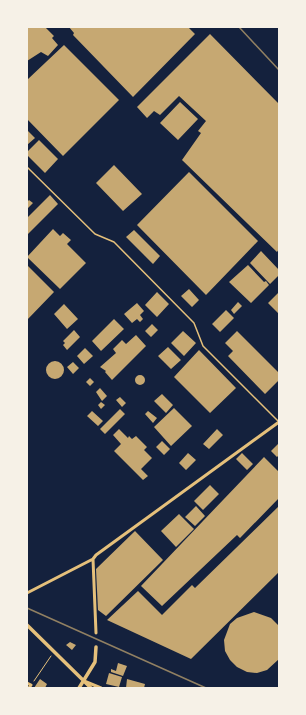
<svg xmlns="http://www.w3.org/2000/svg" width="306" height="715" font-family="'Fira Sans',sans-serif">
<style>
.building{fill:#c6a872}
.lines{fill:none;stroke-linecap:round;stroke-linejoin:round}
.path{stroke:#e5c07b;stroke-width:1}
.service{stroke:#e5c07b;stroke-width:1.5}
.minor{stroke:#e5c07b;stroke-width:3}
.tertiary{stroke:#e5c07b;stroke-width:3.5}
.rail{stroke:#918062;stroke-width:1.5}
</style>
<rect width="100%" height="100%" fill="#14213d"/>
<path class="building" d="M27 27H45L54 36 52 38 58 45 48 56 41 52 27 61Z
M69 27H188L195 34 133 97 73 35 74 33Z
M210 34 279 104V249L277 252 182 160 201 133 198 131 206 121 179 96 160 115 154 111 147 118 137 107Z
M64 45 119 100 63 156 27 119V80Z
M180 102 198 119 178 140 160 123Z
M27 130 35 138 27 145Z
M39 140 58 159 45 173 27 155V152Z
M114 165 142 194 123 211 96 183Z
M189 172 258 241 206 295 137 225Z
M50 195 58 204 27 235V218Z
M29 200 33 203 27 209V202Z
M53 229 60 236 63 233 71 240 67 244 86 263 60 289 27 257Z
M134 230 160 256 153 264 126 237Z
M261 251 279 270V275L270 284 250 263Z
M27 265 54 292 27 320Z
M248 265 264 282 266 281 269 285 251 303 229 282Z
M189 289 199 300 192 307 181 296Z
M157 292 169 304 157 317 145 305Z
M279 292V314L268 303Z
M238 302 242 306 234 314 231 310Z
M137 303 144 311 140 315 143 319 140 322 137 319 132 323 124 314Z
M64 304 78 319 67 329 54 314Z
M226 310 234 318 220 332 212 324Z
M114 319 124 329 101 351 92 341Z
M152 324 158 330 151 337 145 331Z
M74 330 80 337 67 350 63 345 65 343 63 341Z
M183 331 196 343 184 356 171 343Z
M237 331 279 373V380L265 394 228 356 233 351 225 343Z
M136 335 146 346 112 380 105 372 106 371 100 367 116 353 113 349 122 340 126 344Z
M168 347 181 360 171 369 158 356Z
M85 348 93 356 84 364 77 356Z
M199 350 236 388 210 413 174 377Z
M46 370a9 9 0 1 1 18 0a9 9 0 1 1-18 0Z
M73 362 79 368 73 374 67 367Z
M135 380a5 5 0 1 1 10 0a5 5 0 1 1-10 0Z
M90 378 94 382 90 386 86 382Z
M100 388 107 396 102 401 96 392Z
M162 394 173 405 166 413 154 401Z
M120 397 126 403 122 407 116 400Z
M101 402 105 405 101 409 98 405Z
M174 408 192 426 171 446 154 427Z
M120 409 125 414 105 434 100 429Z
M92 411 103 421 98 426 87 416Z
M148 411 157 418 153 423 145 414Z
M119 429 128 438 129 436 132 439 136 436 147 447 144 450 152 458 141 469 148 476 143 480 114 451 121 444 113 435Z
M217 429 223 435 209 449 203 444Z
M162 441 170 449 164 455 156 447Z
M279 443V455L277 457 271 451Z
M188 453 196 460 186 470 179 463Z
M242 453 253 464 247 470 236 459Z
M264 457 279 472V498L240 538 237 535 162 606 141 586Z
M210 485 219 494 203 510 194 501Z
M196 506 205 516 195 526 185 517Z
M279 506V572L191 659 107 620 138 591 162 615 192 585 195 588Z
M179 514 194 529 176 547 161 531Z
M135 531 163 560 106 616 98 610 96 569Z
M254 612 271 618 279 626V659L267 670 257 673 247 672 237 667 230 660 225 651 224 640 230 624 237 618Z
M70 642 76 645 72 650 66 645Z
M118 663 127 666 123 676 111 672V669L116 671Z
M109 673 122 677 119 687 106 684Z
M40 679 47 684 45 688H34Z
M127 679 145 684 144 688H126Z"/>
<g class="lines">
<path class="path" d="M34 681 51 656"/>
<path class="service" d="M27 167 95 234 114 242 194 323 203 346 279 422"/>
<path class="minor" d="M27 593 93 559
M96 633 93 559 96 555 279 422
M84 681 101 688
M27 683 31 685 29 688"/>
<path class="tertiary" d="M27 625 91 688
M79 688 95 662 96 647"/>
<path class="rail" d="M239 27 279 70
M27 608 206 688"/>
</g>
<rect width="306" height="715" fill="none" stroke="#f6f1e7" stroke-width="56"/>
</svg>
